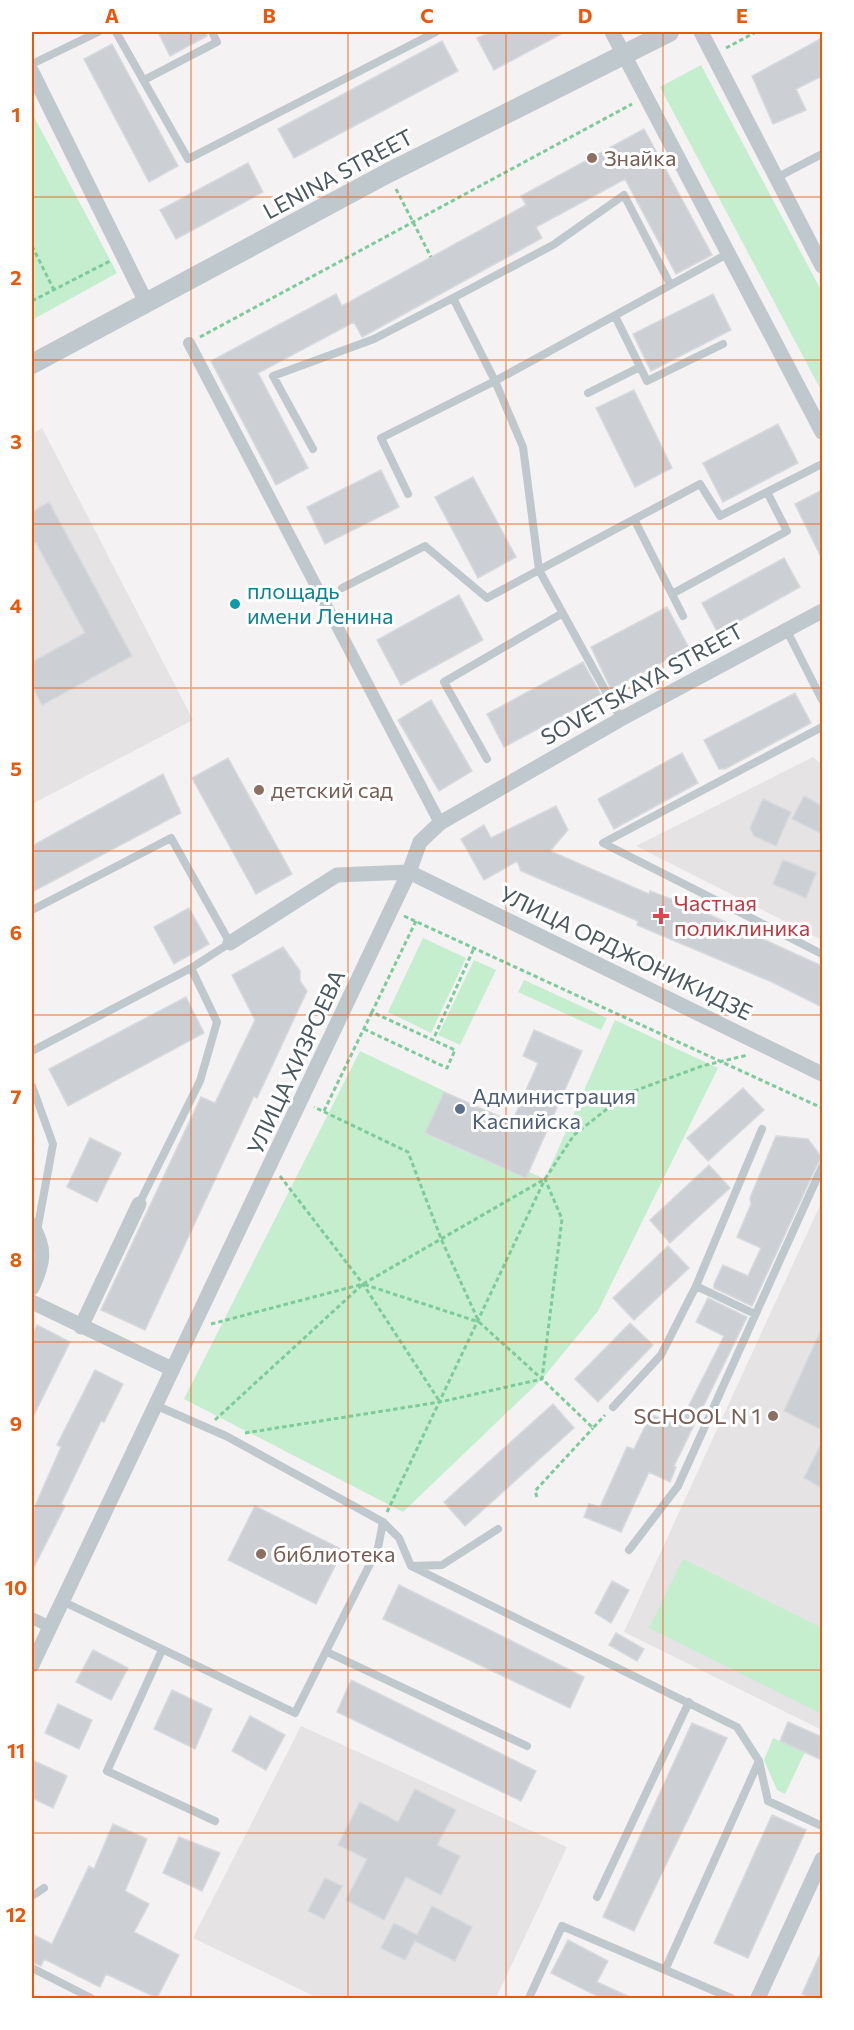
<svg xmlns="http://www.w3.org/2000/svg" width="854" height="2030" font-family="Commissioner,sans-serif">
<style>
.education{fill:#e5e3e4}
.green{fill:#c4eece}
.building{fill:#ccd0d4;stroke:#d6d9dd;stroke-width:1.5}
.lines{fill:none;stroke-linecap:round;stroke-linejoin:round}
.path{stroke:#7dcb9a;stroke-width:3;stroke-dasharray:4.5 3;stroke-linecap:butt}
.service{stroke:#bec8cd;stroke-width:8}
.pedestrian{stroke:#bec8cd;stroke-width:12}
.minor{stroke:#bec8cd;stroke-width:15}
.tertiary{stroke:#bec8cd;stroke-width:20}
.grid{fill:none;stroke:#e8590c;stroke-width:1.5;stroke-opacity:0.55}
.education-dot{fill:#8d6e63;stroke:#fff;stroke-width:2}
.culture-dot{fill:#0f9aa8;stroke:#fff;stroke-width:2}
.health-dot{fill:#e0444e;stroke:#fff;stroke-width:2}
.service-dot{fill:#5c6f8a;stroke:#fff;stroke-width:2}
.labels{text-anchor:middle;stroke-width:6;stroke-linejoin:round;paint-order:stroke}
.education-label{font-size:22px;fill:#785e54;stroke:#fff;text-anchor:start}
.street-label{font-size:22px;fill:#4a585f;stroke:#fff}
.culture-label{font-size:22px;fill:#0d838f;stroke:#fff;text-anchor:start}
.health-label{font-size:22px;fill:#be3a42;stroke:#fff;text-anchor:start}
.service-label{font-size:22px;fill:#4e5e75;stroke:#fff;text-anchor:start}
.neatline{fill:none;stroke:#e8590c;stroke-width:2}
.grid-label{font-size:20px;text-anchor:middle;font-weight:bold;fill:#e8590c}
</style>
<rect width="100%" height="100%" fill="#f4f2f2"/>
<path class="education" d="M42 428 193 720 32 804V434Z
M813 757 822 765V940L636 846Z
M822 1201V1730L624 1632Z
M301 1726 567 1847 496 1998H318L193 1938Z"/>
<path class="green" d="M701 65 822 292V392L660 87Z
M32 113 117 273 32 320Z
M423 938 466 958 431 1033 388 1012Z
M474 960 496 970 460 1045 438 1035Z
M524 980 607 1018 601 1030 518 992Z
M615 1020 718 1068 598 1311 542 1379 403 1512 184 1399 360 1051 444 1091 425 1134 525 1178 529 1172 545 1179Z
M683 1559 822 1628V1714L649 1628Z
M773 1738 805 1752 785 1794 777 1790 764 1760Z"/>
<path class="building" d="M158 32H206L207 36 170 56Z
M490 32H565L494 70 477 38Z
M822 38V76L796 89 806 110 773 124 752 76Z
M442 41 458 71 294 158 278 129Z
M112 44 178 166 149 182 84 59Z
M644 129 712 255 676 274 625 179 536 227 542 238 364 336 362 337 354 322 258 373 308 468 276 485 211 361 336 294 342 306 526 205 521 196Z
M248 163 263 192 176 239 160 210Z
M713 294 731 330 651 371 633 334Z
M634 390 672 468 635 487 596 408Z
M778 424 798 463 723 502 703 463Z
M381 470 399 507 325 544 307 507Z
M473 477 516 557 478 578 435 497Z
M822 490V559L795 504Z
M49 502 132 656 42 705 32 685V662L85 633 36 543 32 545V512Z
M784 558 800 587 718 633 702 603Z
M459 595 483 640 401 685 377 640Z
M667 607 689 648 611 689 591 647Z
M583 662 601 695 504 747 487 714Z
M795 693 811 723 725 769H719L704 740Z
M431 700 472 771 439 791 398 720Z
M682 753 698 783 614 829 598 799Z
M228 758 292 874 256 894 192 778Z
M163 774 181 813 32 892V846Z
M804 796 822 806V834L792 819Z
M763 799 791 812 776 846 754 836 750 828Z
M556 806 568 830 550 851 649 894 650 891 695 908 822 966V1007L772 982 637 925 638 921 521 871 517 861 484 880 461 839 484 825 491 838Z
M783 860 816 873 806 898 773 884Z
M189 908 209 944 174 964 154 927Z
M283 947 300 971V981L307 991 257 1098 254 1096 145 1330 101 1310 201 1097 215 1103 255 1020 232 975Z
M186 997 204 1033 68 1106 49 1069Z
M534 1030 582 1051 526 1178 425 1133 444 1092 512 1122 538 1063 523 1056Z
M743 1088 764 1110 708 1161 687 1138Z
M776 1136 808 1139 822 1158 817 1165 752 1306 714 1288V1284L723 1265 748 1276 761 1248 737 1237 751 1204 750 1198Z
M90 1138 121 1153 97 1202 67 1187Z
M709 1165 730 1188 670 1243 650 1220Z
M668 1246 689 1268 634 1320 613 1298Z
M708 1298 747 1317 674 1466 676 1467 670 1482 649 1472 621 1532 584 1517 589 1504 600 1507 627 1447 634 1449 651 1414 678 1427 724 1336 696 1322Z
M630 1323 653 1345 598 1402 575 1379Z
M37 1325 70 1342 32 1419V1335Z
M822 1328V1430L784 1411Z
M95 1370 123 1384 104 1422 101 1421 61 1504 65 1506 32 1571V1513L61 1447 57 1445Z
M553 1404 574 1428 465 1526 444 1502Z
M822 1442V1488L804 1478Z
M255 1506 343 1550 316 1604 228 1560Z
M612 1581 629 1590 611 1623 595 1613Z
M399 1585 584 1677 570 1708 383 1619Z
M616 1633 644 1649 637 1661 609 1645Z
M93 1650 128 1668 111 1700 76 1682Z
M351 1680 536 1771 521 1801 337 1712Z
M172 1690 212 1709 195 1749 154 1729Z
M58 1704 92 1720 79 1749 45 1733Z
M250 1716 285 1735 266 1770 232 1751Z
M788 1722 822 1737V1760L780 1741Z
M692 1723 727 1738 634 1931 603 1917Z
M32 1760 67 1776 53 1808 32 1798Z
M415 1789 456 1810 437 1845 460 1856 441 1895 406 1877 384 1920 346 1900 367 1859 338 1845 360 1802 398 1822Z
M772 1815 806 1830 748 1958 714 1943Z
M113 1824 147 1839 125 1891 149 1904 134 1932 179 1955 157 1998 106 1974 100 1987 44 1959 41 1966 32 1962V1934L52 1944 89 1866 94 1869Z
M179 1837 220 1853 202 1891 163 1873Z
M325 1878 342 1886 324 1919 308 1911Z
M432 1906 472 1927 455 1961 415 1941 405 1960 381 1948 394 1923 417 1935Z
M568 1940 608 1961 597 1982 632 1998H601L551 1973Z
M822 1950V1998H810L802 1994Z"/>
<g class="lines">
<path class="path" d="M726 48 756 32
M396 189 431 257
M32 246 54 290
M32 301 110 261
M200 337 632 104
M404 916 822 1108
M416 921 372 1012 433 1040 474 948
M364 1029 447 1068 455 1050 433 1040
M324 1111 372 1012
M280 1176 363 1284 440 1402
M211 1324 363 1284 545 1179 574 1135 626 1094 702 1066 748 1055
M215 1420 363 1284 479 1322
M245 1433 440 1402 542 1379 479 1322 442 1241 408 1152 314 1107
M537 1497 535 1491 593 1428
M387 1512 545 1179 562 1219 542 1379 593 1428 605 1415"/>
<path class="service" d="M116 32 188 159 436 32
M32 64 98 32
M144 80 217 42 212 32
M776 178 822 154
M615 316 647 381 723 344
M588 393 640 367
M313 449 273 376 374 339 453 298
M408 494 381 438 495 381 729 253
M634 519 683 616
M342 588 425 546 487 598 539 570 523 447 495 381 453 298 553 245 624 195 670 284
M672 594 787 531 767 492
M787 631 822 700
M621 719 539 570 700 484 720 516 822 464
M822 727 603 843 822 954
M487 759 444 682 561 614
M32 910 171 838 230 943 191 968 32 1051
M32 1086 53 1144 37 1231
M139 1204 200 1081 217 1022 191 968
M696 1286 755 1314
M155 1405 226 1436 383 1522 399 1538 411 1566 737 1727 759 1761 768 1801 822 1826
M613 1407 661 1355 696 1286 762 1129
M629 1550 678 1486 822 1167
M412 1566 442 1565 498 1529
M62 1601 295 1713 378 1548 383 1522
M162 1650 107 1771 215 1821
M327 1652 527 1746
M32 1896 44 1888
M597 1897 689 1702
M32 1968 91 1998
M665 1970 759 1761
M529 1998 562 1926 731 1998"/>
<path class="pedestrian" d="M189 343 440 823
M32 1618 50 1627"/>
<path class="minor" d="M612 32 822 432
M701 32 822 266
M32 72 146 302
M230 943 337 875 409 872 822 1074
M32 1225C47 1250 43 1264 32 1288
M32 1302 172 1369
M81 1327 139 1204
M32 1665 409 872 420 842 440 823 621 719 822 611
M758 1998 822 1859"/>
<path class="tertiary" d="M32 364 388 173 669 32"/>
</g>
<path class="grid" d="M191 32V1998M348 32V1998M506 32V1998M663 32V1998M32 197H822M32 360H822M32 524H822M32 688H822M32 851H822M32 1015H822M32 1179H822M32 1342H822M32 1506H822M32 1670H822M32 1833H822"/>
<g class="education-dot">
<circle cx="592" cy="158" r="6"/>
<circle cx="259" cy="790" r="6"/>
<circle cx="773" cy="1416" r="6"/>
<circle cx="261" cy="1554" r="6"/>
</g>
<circle class="culture-dot" cx="235" cy="604" r="6"/>
<path class="health-dot" d="M658 907h6v6h6v6h-6v6h-6v-6h-6v-6h6z"/>
<circle class="service-dot" cx="460" cy="1109" r="6"/>
<g class="labels">
<g class="education-label">
<text x="604" y="166">Знайка</text>
<text x="271" y="798">детский сад</text>
<text x="761" y="1424" text-anchor="end">SCHOOL N 1</text>
<text x="273" y="1562">библиотека</text>
</g>
<g class="street-label">
<text transform="translate(338 174) rotate(-28)" y="8">LENINA STREET</text>
<text transform="translate(642 684) rotate(-29)" y="8">SOVETSKAYA STREET</text>
<text transform="translate(626 953) rotate(26)" y="8">УЛИЦА ОРДЖОНИКИДЗЕ</text>
<text transform="translate(296 1062) rotate(-65)" y="8">УЛИЦА ХИЗРОЕВА</text>
</g>
<g class="culture-label">
<text x="247" y="599">площадь<tspan x="247" dy="25">имени Ленина</tspan></text>
</g>
<g class="health-label">
<text x="674" y="911">Частная<tspan x="674" dy="25">поликлиника</tspan></text>
</g>
<g class="service-label">
<text x="472" y="1104">Администрация<tspan x="472" dy="25">Каспийска</tspan></text>
</g>
</g>
<rect width="854" height="2030" fill="none" stroke="#ffffff" stroke-width="66"/>
<rect x="33" y="33" width="788" height="1964" class="neatline"/>
<g class="grid-label">
<text x="112" y="23">A</text>
<text x="269" y="23">B</text>
<text x="427" y="23">C</text>
<text x="585" y="23">D</text>
<text x="742" y="23">E</text>
<text x="16" y="122">1</text>
<text x="16" y="285">2</text>
<text x="16" y="449">3</text>
<text x="16" y="613">4</text>
<text x="16" y="776">5</text>
<text x="16" y="940">6</text>
<text x="16" y="1104">7</text>
<text x="16" y="1267">8</text>
<text x="16" y="1431">9</text>
<text x="16" y="1595">10</text>
<text x="16" y="1758">11</text>
<text x="16" y="1922">12</text>
</g>
</svg>
